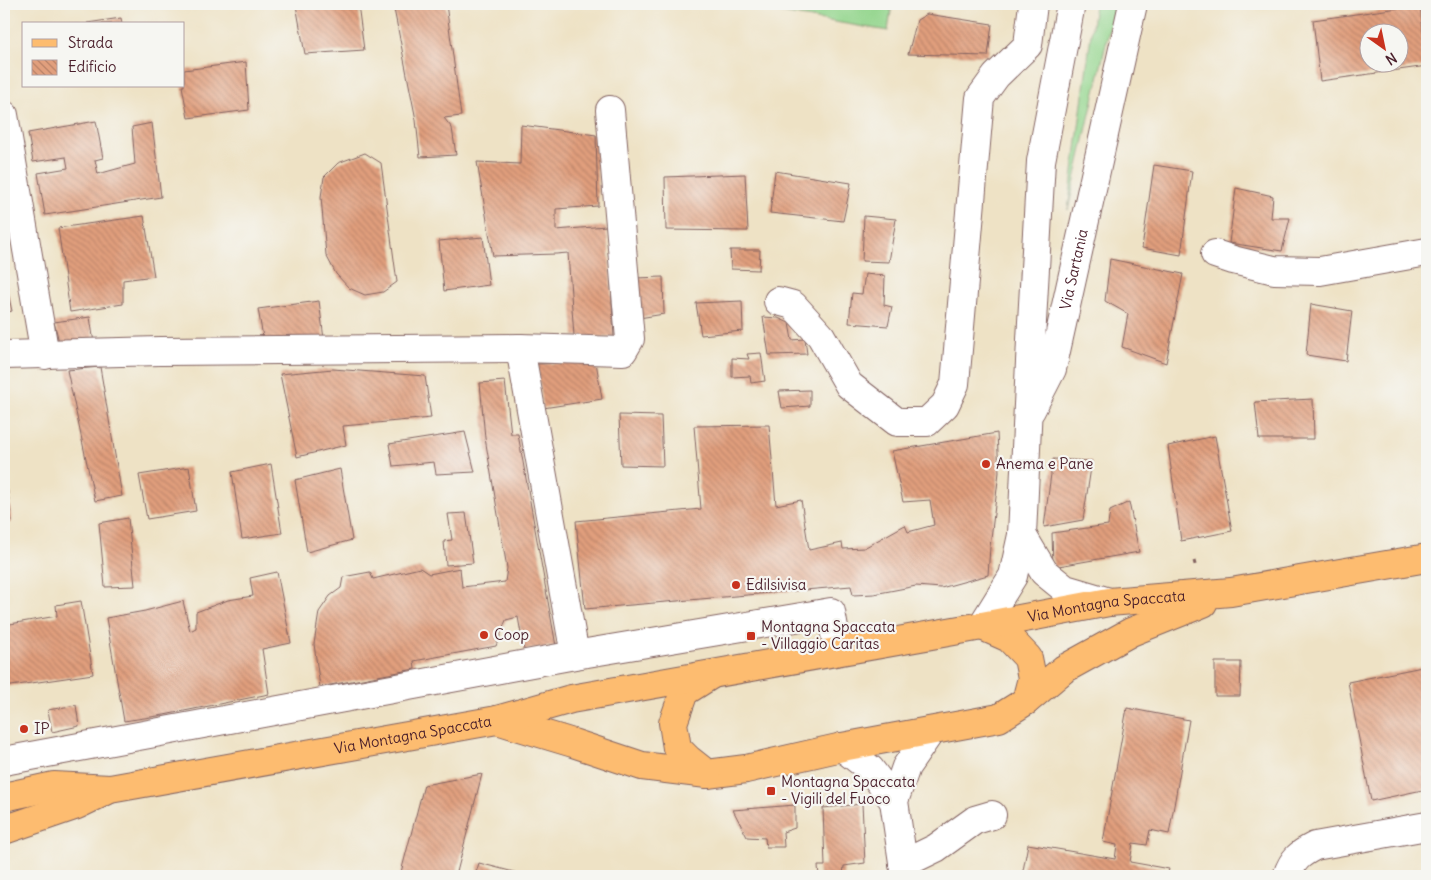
<svg xmlns="http://www.w3.org/2000/svg" width="1431" height="880" font-family="Delius,sans-serif">
<style>
.grass{fill:#94d68e;stroke:#6f7a5c}
.building{fill:url(#building-back-hatch);fill-rule:evenodd}
.lines{fill:none;stroke-linecap:round;stroke-linejoin:round}
.minor-casing{stroke:#836361;stroke-width:30}
.major-casing{stroke:#836361;stroke-width:30}
.path{stroke:#836361;stroke-width:3;stroke-dasharray:4 4;stroke-linecap:butt}
.minor{stroke:#fff;stroke-width:28}
.major{stroke:#fdbc6f;stroke-width:28}
.poi-dot{fill:#c8321e;stroke:#f6f6f2;stroke-width:2}
.labels{text-anchor:middle;stroke-width:4.5;stroke-linejoin:round;paint-order:stroke}
.street-label{font-size:15px;fill:#4a1f2b;stroke:#f6f6f2}
.poi-label{font-size:15px;fill:#4a1f2b;stroke:#f6f6f2;text-anchor:start}
</style>
<defs>
<pattern id="building-back-hatch" width="6" height="6" patternUnits="userSpaceOnUse" patternTransform="scale(1.25)"><rect width="6" height="6" fill="#e19f7d"/><path d="M-1 5l2 2M0 0l6 6M5-1l2 2" fill="none" stroke="#b88167"/></pattern>
</defs>
<rect width="100%" height="100%" fill="#f6f6f2"/>
<filter id="ink" filterUnits="userSpaceOnUse"><feTurbulence type="fractalNoise" baseFrequency=".02" numOctaves="2"/><feDisplacementMap in="SourceGraphic" scale="10" xChannelSelector="R" yChannelSelector="G"/><feConvolveMatrix kernelMatrix="1 2 1 2 8 2 1 2 1" color-interpolation-filters="sRGB"/></filter>
<filter id="wash" filterUnits="userSpaceOnUse"><feTurbulence type="fractalNoise" baseFrequency=".0096" numOctaves="4" result="noise"/><feDisplacementMap in="SourceGraphic" scale="20" xChannelSelector="R" yChannelSelector="G"/><feGaussianBlur stdDeviation="1.12" result="paint"/><feColorMatrix in="noise" values="0 0 0 0 0 0 0 0 0 0 0 0 0 0 0 0 0 1.4 0 .05"/><feComposite in="paint" operator="in"/></filter>
<g filter="url(#wash)">
<rect width="100%" height="100%" fill="#eee2c5"/>
<path class="grass" d="M729 4H892L888 31Z
M1095 4H1115L1068 210Z"/>
<g id="blocks">
<path class="building" d="M311 4H358L364 50 305 54 296 5Z
M393 4H446L461 116 444 118 452 128 456 155 420 157 416 120Z
M1420 5 1427 66 1320 81 1313 20ZM1368 32H1398V62H1368Z
M927 14 992 24 988 56 908 54 917 20Z
M121 18 122 24H88L87 23Z
M246 62 249 110 188 118 182 86H184V70Z
M96 121 103 158 95 160 98 174 135 164 132 127 152 123 161 197 45 215 38 173 68 168 66 157 33 162 28 133Z
M521 125 596 135 598 206 556 209V230L606 226 609 250 614 337 574 336 568 253 556 254 493 256 477 162 520 164Z
M365 153 381 163 397 282 383 292 365 295 349 288 336 274 326 255 321 197 324 177 338 163Z
M1154 165 1192 171 1181 255 1142 248Z
M775 171 851 183 843 221 770 213Z
M745 174 748 231 666 230 665 177Z
M1236 188 1273 196 1271 218H1290L1282 251 1229 243Z
M144 216 154 276 123 280V304L70 312 58 228Z
M864 216 896 219 889 262 862 261Z
M483 237 489 285 444 291 439 241Z
M730 250H760L759 270 731 269Z
M1110 259 1183 274 1166 363 1122 347 1128 314 1105 301Z
M865 274 885 276 884 305 892 307 888 326 849 323 852 293 862 294Z
M4 275 12 311 4 313Z
M663 277 664 314 639 318 635 278Z
M319 301 324 339 264 343 258 309Z
M742 301 743 331 701 335 696 303Z
M1311 304 1352 311 1346 361 1306 355Z
M90 317 94 343 60 346 54 322Z
M763 317 778 318 789 323 792 340 805 339 807 354 769 355Z
M761 353 765 381 751 383 750 376 732 377V358L749 359 747 354Z
M596 362 602 399 543 408 537 364Z
M100 367 122 496 95 501 67 370Z
M333 369 425 376 431 418 343 426 346 445 297 457 280 374Z
M505 381 511 434H518L556 646 524 650 518 617 506 620 496 646 414 661 415 669 320 687 314 644 319 612 330 596 341 588 343 577 370 572 373 579 420 568 429 574 460 568 462 587 505 582 507 568 485 438 480 383Z
M810 390V406L782 408 779 391Z
M1313 399 1314 439H1259L1255 402Z
M619 415 661 416 663 466 621 465Z
M769 425 776 505 801 500 809 550 842 543 843 549 864 548 905 525 908 532 934 525 930 500 903 502 892 451 997 433 999 472 990 547 988 575 941 588 916 586 874 594 853 595 851 586 585 609 576 521 701 509 694 426Z
M465 432 475 472 436 474 434 462 393 466 389 444Z
M1215 436 1232 531 1181 541 1168 446Z
M1053 459 1092 461 1083 520 1044 527Z
M271 464 282 533 242 539 232 472Z
M189 467 196 511 147 519 139 475Z
M340 469 352 540 307 552 295 480Z
M5 471 12 522 4 524V472Z
M1129 502 1139 552 1053 567 1052 533 1108 525 1110 511Z
M466 513 473 563 446 565 444 541 452 540 448 514Z
M128 518 135 586 105 587 99 523Z
M277 572 291 643 262 649 269 694 164 715 124 721 106 618 145 611 183 601 190 631 196 628V612L228 600 253 596 250 578Z
M81 601 93 674 4 687V625L57 616 56 605Z
M1215 662H1241L1240 696H1215Z
M1427 666V789L1371 801 1348 682Z
M76 705 79 726 52 732 48 710Z
M1127 708 1189 720 1169 834 1150 830 1147 845 1133 843 1130 862 1169 869 1167 876H1022L1028 844 1115 859 1117 845 1103 842Z
M482 774 456 876H400L424 785Z
M862 804 865 863 844 866 843 876H819L818 866H825L823 808Z
M795 805V828L783 832 784 847H766L765 838 747 837 733 810Z
M479 863 529 876H475Z"/>
</g>
</g>
<g filter="url(#ink)">
<use href="#blocks" fill-opacity="0" stroke="#836361" stroke-width="1"/>
<g class="lines">
<g class="minor-casing">
<g id="minor">
<path d="M4 115 45 355"/>
<path d="M1215 254 1233 260 1274 270 1320 271 1427 252"/>
<path d="M778 301 793 305 821 336 849 385 897 422H927L945 405 955 384 980 98 996 76 1028 45 1033 4"/>
<path d="M520 348 575 655"/>
<path d="M4 355 160 351 520 348 623 351 630 339 610 110"/>
<path id="s1" d="M1031 410 1052 369 1133 4"/>
<path d="M1022 535 1044 572 1065 589 1109 602"/>
<path d="M982 626 1013 576 1022 535 1031 340 1041 161 1071 4"/>
<path d="M842 747 870 769 894 801"/>
<path d="M4 761 575 655 831 612 838 651"/>
<path d="M903 864 936 848 975 820 992 815"/>
<path d="M905 876 894 801 906 767 931 731"/>
<path d="M1287 876C1293 859 1299 854 1315 846L1427 826"/>
</g>
</g>
<g class="major-casing">
<g id="major">
<path d="M982 626 1009 638 1028 658 1032 678 1026 701"/>
<path d="M497 720 573 743 642 766 707 774 746 769 842 747 999 718 1026 701 1064 669 1131 632 1203 603"/>
<path d="M707 774 688 759 677 748 673 723 684 692 711 675"/>
<path id="s2" d="M4 797 54 786 110 789 497 720 571 699 982 626 1109 602 1231 592 1427 558"/>
<path d="M4 830 77 805 106 791"/>
</g>
</g>
<path class="path" d="M1194 561 1196 568"/>
<use href="#minor" class="minor"/>
<use href="#major" class="major"/>
</g>
</g>
<g class="poi-dot">
<circle cx="986" cy="464" r="5"/>
<circle cx="736" cy="585" r="5"/>
<circle cx="484" cy="635" r="5"/>
<rect x="746" y="631" width="10" height="10" rx="2.5"/>
<circle cx="24" cy="729" r="5"/>
<rect x="766" y="786" width="10" height="10" rx="2.5"/>
</g>
<g class="labels">
<g class="street-label">
<text dy="5" stroke="none"><textPath href="#s1" startOffset="148">Via Sartania</textPath></text>
<text dy="5" stroke="none"><textPath href="#s2" startOffset="1121">Via Montagna Spaccata</textPath></text>
<text dy="5" stroke="none"><textPath href="#s2" startOffset="415">Via Montagna Spaccata</textPath></text>
</g>
<g class="poi-label">
<text x="996" y="469">Anema e Pane</text>
<text x="746" y="590">Edilsivisa</text>
<text x="761" y="632">Montagna Spaccata<tspan x="761" dy="17">- Villaggio Caritas</tspan></text>
<text x="494" y="640">Coop</text>
<text x="34" y="734">IP</text>
<text x="781" y="787">Montagna Spaccata<tspan x="781" dy="17">- Vigili del Fuoco</tspan></text>
</g>
</g>
<rect width="1431" height="880" fill="none" stroke="#f6f6f2" stroke-width="20"/>
<rect x="22" y="22" width="162" height="65" fill="#f6f6f2" stroke="#b1a0a2"/>
<rect x="32" y="39" width="25" height="8" fill="#fdbc6f" stroke="#b1a0a2"/>
<text x="68" y="48" font-size="15" fill="#4a1f2b">Strada</text>
<rect x="32" y="60" width="25" height="15" fill="url(#building-back-hatch)" stroke="#b1a0a2"/>
<text x="68" y="72" font-size="15" fill="#4a1f2b">Edificio</text>
<g transform="translate(1384 48) rotate(147)"><circle r="24" fill="#f6f6f2" stroke="#b1a0a2"/>
<path d="M0-4L9 19L0 12L-9 19Z" fill="#c8321e"/>
<text y="-8" font-size="14" font-weight="bold" text-anchor="middle" fill="#4a1f2b">N</text>
</g>
</svg>
